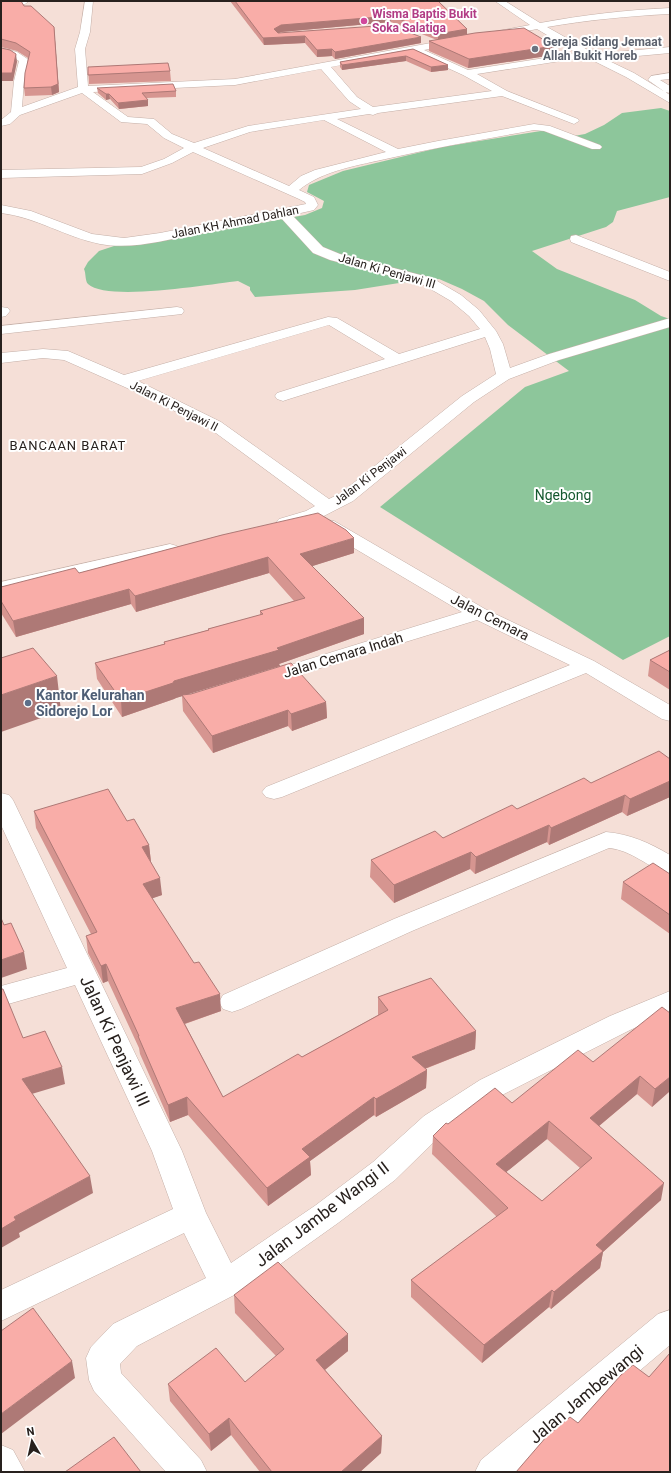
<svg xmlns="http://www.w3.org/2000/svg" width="671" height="1473" font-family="Roboto,sans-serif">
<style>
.green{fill:#8dc69b}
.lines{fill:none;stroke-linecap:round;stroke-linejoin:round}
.minor-casing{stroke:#c4afa7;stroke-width:1}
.minor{fill:#fff;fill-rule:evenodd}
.wall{fill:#d69590;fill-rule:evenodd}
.shaded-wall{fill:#ae7976}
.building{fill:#f9ada8;stroke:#ae7976;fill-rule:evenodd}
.hotel-dot{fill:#d1479c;stroke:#fff;stroke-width:1.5}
.worship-dot{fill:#6b7280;stroke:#fff;stroke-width:1.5}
.service-dot{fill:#5c6f8a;stroke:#fff;stroke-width:1.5}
.labels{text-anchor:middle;stroke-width:4;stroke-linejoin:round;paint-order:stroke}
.far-hotel-label{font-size:12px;font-weight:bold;fill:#b23c85;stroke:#fff;text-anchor:start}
.far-worship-label{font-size:12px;font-weight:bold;fill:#5b616d;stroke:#fff;text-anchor:start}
.far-street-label{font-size:12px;fill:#28211e;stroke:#fff}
.far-quarter-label{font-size:13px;letter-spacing:1px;fill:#28211e;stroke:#fff}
.park-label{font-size:14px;fill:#15592f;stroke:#fff}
.street-label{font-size:14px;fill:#28211e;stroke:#fff}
.service-label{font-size:14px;font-weight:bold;fill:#4e5e75;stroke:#fff;text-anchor:start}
.near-street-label{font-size:17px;fill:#28211e;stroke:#fff}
</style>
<rect width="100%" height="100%" fill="#f5dfd7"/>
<path class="green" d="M661 108 670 111V197L617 211 613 222 606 227 532 251 557 269 635 300 661 316 670 319V636L623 660 380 507 525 387 569 371 508 325 484 301 462 289 439 279 399 283 355 290 255 297 250 290V287L238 281C211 284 107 302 88 284 85 281 86 273 84 269L88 262 99 251 120 244 151 243 305 215 322 208 324 201 307 192 309 185 343 171 442 147 547 130 574 136 585 134 604 125 622 113Z"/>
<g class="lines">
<g class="minor-casing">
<path id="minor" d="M1 1H29L25 4 1 7Z
M85 1H93L90 32 85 49 88 86 235 79 458 38 461 39 463 41 461 43 424 50 468 70 577 53 537 29 496 37 493 36 491 34 493 32 530 25 495 1H505L540 23C583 15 626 10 670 8V14C628 16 588 20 547 27L595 54 670 47V53L605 59 634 73 670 95V103L626 77 586 57 477 74 507 91 578 119 579 121 574 124 502 96 378 113 373 115 369 114 337 119 398 149 438 141 534 124 550 126 600 145 602 147 600 149H592L544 131 534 130C486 139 438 147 390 158 360 165 323 170 299 190L314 197 318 205 314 210 292 215 323 247 340 254 432 278 461 295 479 310 496 331 503 344 510 368 549 354 670 318V327L559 360 509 379 474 402 353 501 318 519 285 528 279 527 276 523 279 519 306 511 315 506 209 428 136 392 64 360 43 358 1 363V353L43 349 68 351 124 375 328 317 337 318 399 354 480 329 469 316 451 301 422 284 330 260 313 253 281 218C253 224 225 228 197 234 165 240 132 250 100 244 65 237 36 217 1 213V205L31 211 92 234 124 238 160 233 306 204 305 202 299 199 193 152 172 163 142 174 1 178V170L141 167 164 159 184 148 164 138 147 124 121 122 82 93 20 115 10 124 1 126V120L11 112 14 81 19 61 11 56 1 54V48L17 52 29 60 24 81 22 107 78 87 75 49 80 32ZM413 52 463 75 492 91 373 107 357 97 331 67ZM321 69 349 101 361 109 248 126 194 143 172 134 154 119 128 117 93 92 235 85ZM324 120 386 152 315 170 301 176 289 186 203 148 250 132ZM329 325 385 359 277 393 275 396 277 399 283 401 289 399 485 337 490 349 496 374 462 396 341 493 329 499 221 422 138 381Z
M670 73V79L660 80 670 86V93L665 92 648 80 651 76Z
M576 235 670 272V281L571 242 570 239 571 236Z
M1 307 8 308 10 311 6 316 1 317Z
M177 307 182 308 184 311 182 314 1 334V326Z
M328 520 334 521 485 609 594 661 670 705V721L662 719 586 673 282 797 274 799 266 797 262 792 266 787 570 665 477 620 275 682 268 684 261 682 258 678 261 674 462 612 322 529 319 525 322 521Z
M170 544 177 546 179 550 177 554 1 594V582Z
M1 793 9 795 13 800 182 1151 206 1213 231 1263 316 1205 373 1162 424 1116 480 1080 610 1016 670 991V1012L630 1030 500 1096 444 1132 395 1180 338 1223 265 1275 236 1294 137 1346 120 1364 121 1373 201 1460 207 1472H166L94 1391 89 1380 86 1358 91 1347 113 1324 206 1278 184 1233 1 1321V1290L173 1209 152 1151 75 985 1 1006V986L67 968 1 825Z
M606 832C630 834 650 843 670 855V874C648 868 632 850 609 848L412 931 241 1009 232 1012 223 1009 219 1002 223 995 394 919Z
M670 1310V1345L520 1472H475L481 1460 658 1314Z
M1 1445 13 1450 25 1472H1Z"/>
</g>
<use href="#minor" class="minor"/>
</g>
<path class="wall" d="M1 1 24 6 54 27 59 92 52 95 25 96 24 88 28 58 17 51 1 47Z
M230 1H438L467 29V34L554 46 553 55 468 68 429 51V41L437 40 391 22 281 32 279 33 421 43 335 59 332 56 317 57 305 43 264 45Z
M413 49 448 65V70L431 72 406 61 342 70 340 67V62Z
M88 67 170 71 171 81 89 84Z
M97 88 176 91V97L146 98 148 106 119 109 110 99 106 100 98 93Z
M222 535 354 553 312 566 364 618V634L279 664 280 666 184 695 326 702 327 718 292 731 288 726 213 753 183 711 182 696 176 698 174 699 122 717 97 679 95 663 164 644V642L208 630V629L260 615V611L294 601 269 573 136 612 131 604 16 637 1 613V587L79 573Z
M670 650V690L648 676 650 660Z
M670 759V797L627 816 622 812 549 845 547 842 475 874 470 869 394 903 370 877 371 860 443 838 517 809 591 783Z
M34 811 127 821 149 845 151 862 162 895 152 898 221 1011 185 1024 223 1097 302 1057 378 1015V997L476 1031 475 1049 425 1069 427 1070 426 1088 376 1117 374 1115 310 1161 311 1175 268 1206 188 1115 170 1122 140 1054 139 1048 108 981 103 983 88 953 86 936 91 934 36 828Z
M670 874V934L621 899 623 882Z
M670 1013V1091L652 1107 637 1094 599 1126 661 1200 603 1252 600 1268 551 1309 549 1307 482 1363 411 1297V1280L497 1217 432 1154 433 1136 448 1124 512 1103 593 1062ZM547 1139 580 1168 542 1201 506 1172Z
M234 1295 348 1351 325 1370 382 1436 381 1453 360 1472H260L231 1435 211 1451 170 1401 168 1384 245 1382 276 1356 235 1313Z"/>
<path class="shaded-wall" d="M391 16V22L281 32 274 36V29L281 25Z
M54 27 59 92 52 95 51 87Z
M467 29V35L438 40V34Z
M305 36V43L264 45 263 38Z
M421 37V43L335 59V52Z
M554 46 553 55 468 68 469 59Z
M332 49V56L317 57V50Z
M16 54 17 62 13 81H1V73Z
M406 56V61L342 70V65Z
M448 65V70L431 72V67Z
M106 94H109L110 99 106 100Z
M148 100V106L119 109 118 103Z
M354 538V553L300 570V554Z
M268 557 269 573 136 612 135 596Z
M129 589 131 604 16 637 13 621Z
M364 618V634L279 664 280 666 176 698 174 699 122 717 121 700 174 681 277 648Z
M57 676 61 711 1 732V695Z
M326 702 327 718 292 731 291 714Z
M288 710V726L213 753 212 736Z
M670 781V797L627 816 630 799Z
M625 795 622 812 549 845 551 828Z
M549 825 547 842 475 874 476 857Z
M149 845 151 862 142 847Z
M471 852 470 869 394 903V885Z
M160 878 162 895 145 901 143 884Z
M24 952 27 969 1 978V960Z
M106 964 108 981 103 983 101 966Z
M220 994 221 1011 178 1026 176 1008Z
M476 1031 475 1049 411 1074 412 1057Z
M62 1067 65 1084 25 1096 22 1079Z
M427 1070 426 1088 376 1117V1099Z
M640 1076 637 1094 587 1136 590 1118Z
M670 1077V1091L652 1107 655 1089Z
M187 1097 188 1115 170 1122 168 1105Z
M374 1097V1115L310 1161 311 1175 268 1206 267 1188 302 1149Z
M549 1121 547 1139 494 1182 496 1164Z
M90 1176 93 1193 19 1233 20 1237 1 1248V1229L14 1217Z
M664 1183 661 1200 603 1252 600 1268 551 1309 554 1292 596 1245Z
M552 1290 549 1307 482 1363 484 1345Z
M348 1334V1351L316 1377V1360Z
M72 1361 75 1378 1 1434V1414Z
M229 1418 231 1435 211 1451 209 1434Z
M382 1436 381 1453 360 1472H341Z"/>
<path class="building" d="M1 1H21L24 6H31L54 27 58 84 51 87 24 88 25 73 30 52 16 43 1 39Z
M235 1H438L467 29 438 34 391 16 281 25 274 29 278 33 390 25 421 37 335 52 332 49 317 50 305 36 263 38Z
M524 28 554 46 469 59 429 41 475 33Z
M1 48 10 50 16 54 12 73H1Z
M413 49 448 65 431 67 406 56 342 65 340 62Z
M168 63 170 71 88 75V67Z
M173 84 176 91 142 93 148 100 118 103 109 94H106L97 88Z
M318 513 346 530 354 538 300 554 364 618 277 648 279 650 174 681 173 683 121 700 95 663 165 644 164 642 209 630 208 629 263 614 260 611 305 598 268 557 135 596 129 589 13 621 1 601V587L75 568 79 573 222 535Z
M33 648 57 676 1 695V658Z
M670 650V672L650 660Z
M291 663 326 702 291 714 288 710 212 736 182 695 191 694Z
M659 751 670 759V781L630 799 625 795 551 828 549 825 476 857 471 852 394 885 371 860 435 831 443 838 512 805 517 809 584 778 591 783Z
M108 789 127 821 134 819 149 845 142 847 160 878 143 884 194 963 199 962 220 994 176 1008 223 1097 298 1054 302 1057 388 1010 378 997 431 978 476 1031 412 1057 427 1070 376 1099 374 1097 302 1149 310 1157 267 1188 187 1097 168 1105 138 1036H139L106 964 101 966 86 936 97 932 34 811Z
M653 863 670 874V915L623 882Z
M1 918 4 925 11 923 24 952 1 960Z
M1 989H3L23 1038 45 1031 62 1067 22 1079 90 1176 14 1217 16 1220 1 1229Z
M662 1007 670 1013V1077L655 1089 640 1076 590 1118 664 1183 596 1245 603 1251 554 1292 552 1290 484 1345 411 1280 508 1208 433 1136 446 1123 448 1124 495 1088 512 1103 578 1050 593 1062ZM549 1121 592 1158 542 1201 496 1164Z
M278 1262 348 1334 316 1360 382 1436 341 1472H272L229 1418 209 1434 168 1384 216 1348 245 1382 284 1349 234 1295Z
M33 1308 72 1361 1 1414V1331Z
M670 1353V1472H516L547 1436 570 1417 578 1423 621 1375 633 1365 649 1377Z
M114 1437 141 1472H65Z"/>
<circle class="hotel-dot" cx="364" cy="21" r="4"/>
<circle class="worship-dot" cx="535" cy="49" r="4"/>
<circle class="service-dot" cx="28" cy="703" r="4"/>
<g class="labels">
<g class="far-hotel-label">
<text x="372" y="18">Wisma Baptis Bukit<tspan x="372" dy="14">Soka Salatiga</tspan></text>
</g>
<g class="far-worship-label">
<text x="543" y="46">Gereja Sidang Jemaat<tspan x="543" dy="14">Allah Bukit Horeb</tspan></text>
</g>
<g class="far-street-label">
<text transform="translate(235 222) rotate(-11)" y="4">Jalan KH Ahmad Dahlan</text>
<text transform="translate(387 271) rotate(16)" y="4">Jalan Ki Penjawi III</text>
<text transform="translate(174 406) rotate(27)" y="4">Jalan Ki Penjawi II</text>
<text transform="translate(370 476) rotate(-37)" y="4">Jalan Ki Penjawi</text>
</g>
<g class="far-quarter-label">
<text x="68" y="450">BANCAAN BARAT</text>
</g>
<g class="park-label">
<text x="563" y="500">Ngebong</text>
</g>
<g class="street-label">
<text transform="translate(490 617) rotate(27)" y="5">Jalan Cemara</text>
<text transform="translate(343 655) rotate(-17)" y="5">Jalan Cemara Indah</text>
</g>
<g class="service-label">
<text x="36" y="700">Kantor Kelurahan<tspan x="36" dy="16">Sidorejo Lor</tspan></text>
</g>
<g class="near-street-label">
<text transform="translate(115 1041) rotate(65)" y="6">Jalan Ki Penjawi III</text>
<text transform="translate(322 1214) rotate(-37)" y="6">Jalan Jambe Wangi II</text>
<text transform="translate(586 1394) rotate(-40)" y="6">Jalan Jambewangi</text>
</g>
</g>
<rect width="671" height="1473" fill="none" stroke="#28211e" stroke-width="4"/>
<g transform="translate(32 1441) rotate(351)" stroke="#ffffff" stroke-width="3" paint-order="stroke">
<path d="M0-3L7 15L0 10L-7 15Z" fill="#28211e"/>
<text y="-6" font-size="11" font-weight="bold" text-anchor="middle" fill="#28211e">N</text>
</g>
</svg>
